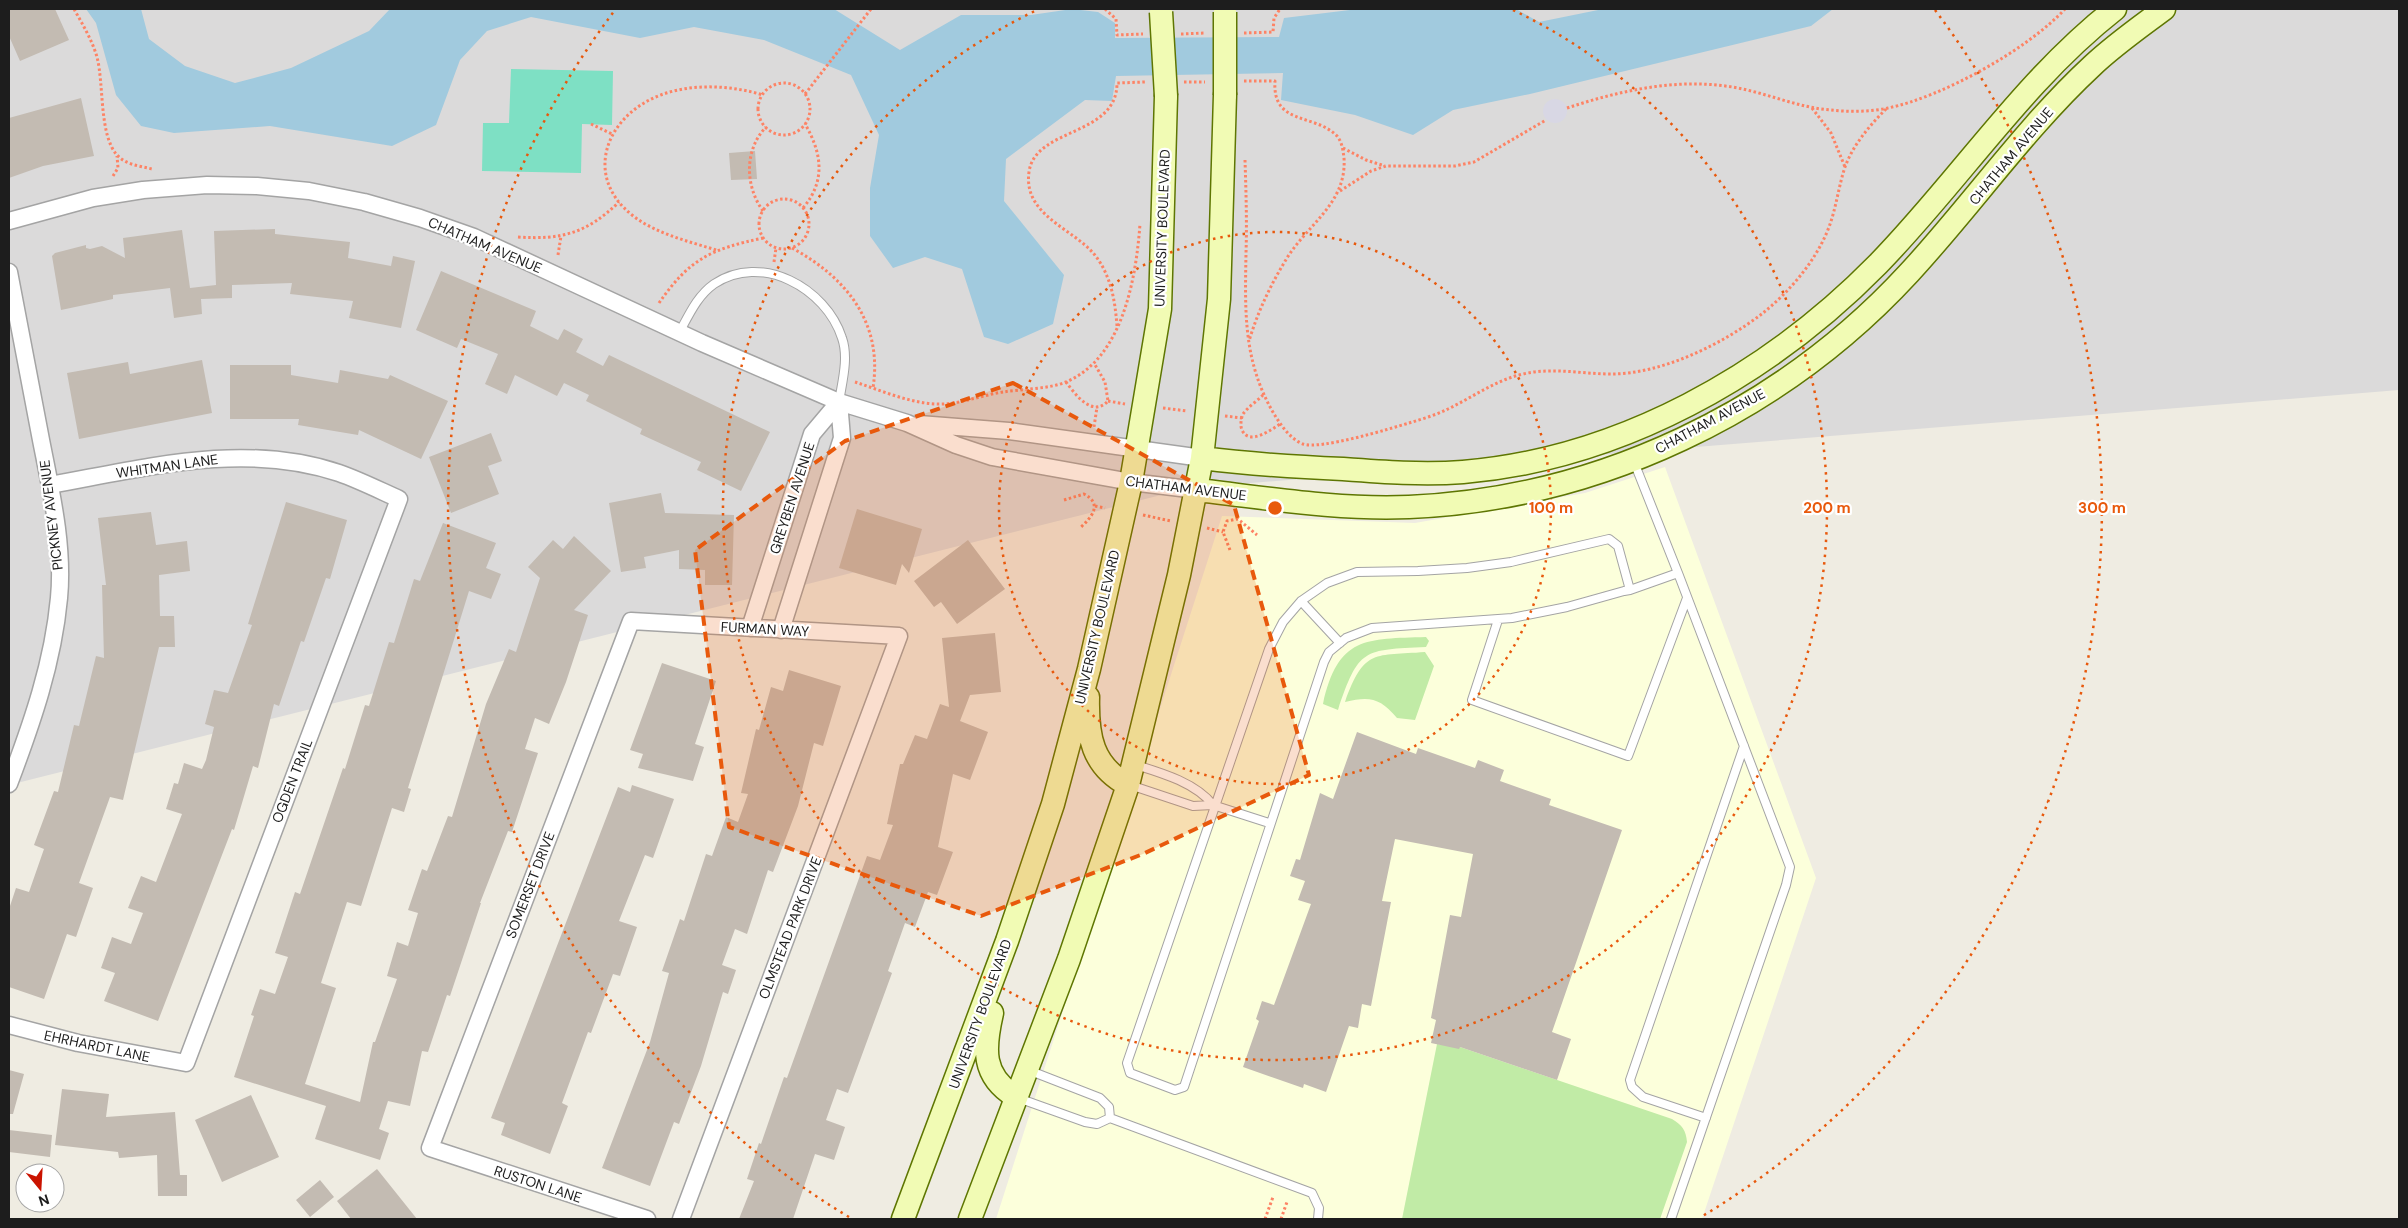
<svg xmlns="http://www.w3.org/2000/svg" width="2408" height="1228" font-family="'DM Sans',sans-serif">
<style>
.residential{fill:#dbdada}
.education{fill:#fcffdb}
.grass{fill:#c1eba6}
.pitch{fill:#7ee0c4}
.plaza{fill:#d8d7e4}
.water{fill:#a1cade}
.building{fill:#c3bbb2}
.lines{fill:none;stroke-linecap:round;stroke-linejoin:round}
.lane-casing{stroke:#a4a4a4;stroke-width:10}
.street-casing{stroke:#a4a4a4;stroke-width:19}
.secondary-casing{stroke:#5e7602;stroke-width:25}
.path{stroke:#fd8365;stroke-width:3;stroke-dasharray:2.5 2.5;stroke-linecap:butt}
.lane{stroke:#fff;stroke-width:8}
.street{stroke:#fff;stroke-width:16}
.secondary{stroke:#f1fbb4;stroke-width:22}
.secondary-bridge-casing{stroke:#5e7602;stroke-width:25;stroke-linecap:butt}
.secondary-bridge{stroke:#f1fbb4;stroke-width:22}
.marked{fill:#e8590c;fill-opacity:0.2;stroke:#e8590c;stroke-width:4;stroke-dasharray:10 6;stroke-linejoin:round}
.ring{fill:none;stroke:#e8590c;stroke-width:2.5;stroke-dasharray:2.5 5}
.labels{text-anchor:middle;stroke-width:4.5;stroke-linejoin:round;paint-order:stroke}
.street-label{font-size:14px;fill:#1d1d1d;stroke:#fff}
.centre{fill:#e8590c;stroke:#fff;stroke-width:2.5}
.ring-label{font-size:15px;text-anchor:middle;font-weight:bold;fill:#e8590c;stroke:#fff;stroke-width:4.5;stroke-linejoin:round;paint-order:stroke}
</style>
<rect width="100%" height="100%" fill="#efece2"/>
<path class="residential" d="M9 9H2399V390L1189 488 9 785Z"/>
<path class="education" d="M1665 467 1816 878 1702 1219H996L1222 516 1415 523 1585 493Z"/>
<path class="grass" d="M1426 637 1429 641 1426 647C1363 650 1359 648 1338 710L1323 704C1338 636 1366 639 1426 637Z
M1425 652 1434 666 1415 720 1397 718C1380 698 1370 696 1345 702 1364 648 1375 656 1425 652Z
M1437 1044 1460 1047 1672 1119C1682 1125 1686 1130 1687 1142L1660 1219H1402Z"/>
<path class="pitch" d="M511 69 613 71 612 125 582 124 581 173 482 171 483 123H509Z"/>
<path class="plaza" d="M1543 111a12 12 0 1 1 24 0a12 12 0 1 1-24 0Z"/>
<path class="water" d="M86 9H141L149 39 185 66 235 83 291 68 369 31 390 9H834L900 50 961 15H1031L1072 9 1098 12 1115 23V38L1279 37 1284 18 1358 9H1516L1539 22 1603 9H1833L1811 26 1530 94 1453 110 1413 135 1355 115 1281 100 1283 73 1116 76 1112 101 1085 100 1006 159 1004 201 1064 275 1053 324 1008 344 984 337 962 269 925 257 893 268 870 236V188L879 135 851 75 764 40 694 27 640 38 531 17 487 31 460 60 436 125 392 146 270 126 174 133 141 126 116 95 96 23Z"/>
<path class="building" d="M9 9H55L69 40 20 61 9 36Z
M81 98 94 156 43 166 9 178V118Z
M755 151 757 179 731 180 729 153Z
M275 229V234L350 242 348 258 391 266 393 256 415 261 401 328 349 318 353 301 290 294 292 283 232 285V298L201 299 202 314 174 318 170 288 113 295V299L61 310 52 256 55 253 86 245V248L90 249 102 246 125 258 123 238 182 230 190 288 216 285 214 231Z
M441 271 536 311 530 326 558 340 564 329 583 339 576 352 603 366 609 355 770 432 741 491 697 470 701 462 640 434 642 429 586 401 589 395 564 383 557 396 515 375 507 394 485 384 498 354 461 339 457 348 416 330Z
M202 360 212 413 79 439 67 373 128 362 130 374Z
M230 365H291V375L338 383 340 370 388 379 390 375 448 401 421 459 359 430 358 435 298 425 299 419H230Z
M491 433 502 461 488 466 499 494 451 513 429 457Z
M661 493 665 513 734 515 732 585H705V570L679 569V550L644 557 646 568 621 572 609 503Z
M286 502 347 520 330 579 326 578 304 642 301 641 279 706 274 704 258 768 253 766 234 830 232 829 158 1021 104 1001 115 973 101 968 112 937 131 944 143 913 128 908 141 876 156 882 182 814 166 809 174 783 178 784 184 763 202 769 206 760 214 727 205 724 214 690 228 693 252 625 248 624Z
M857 509 922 529 909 573 902 564 896 585 839 568Z
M151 512 156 545 187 541 190 571 159 575 160 616H174L175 647H159L123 800 110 797 79 883 93 888 76 937 67 934 44 999 9 987V909L16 888 29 892 44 849 34 845 54 791 58 792 74 725 79 726 96 656 104 658 102 585H106L98 518Z
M443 523 496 543 486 568 501 574 491 599 469 591 408 788 411 789 404 812 392 808 361 906 347 902 321 983 336 988 305 1084 360 1102 373 1042H375L397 979 387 976 397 942 408 946 418 913 408 910 422 869 427 871 448 816 452 817 486 704 509 649 516 652 540 578 528 567 553 540 563 549 574 536 611 571 574 610 588 615 566 682 549 724 535 718 525 749 538 753 512 832 508 831 480 903H481L450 996 447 995 428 1052 422 1051 410 1106 388 1101 379 1129 389 1133 380 1160 315 1139 326 1106 234 1077 254 1016 251 1015 260 989 275 994 288 957 275 953 295 892 300 894 343 768 345 769 365 705 369 706 389 642 394 643 414 579 420 581Z
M968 540 1005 589 957 624 941 602 934 607 914 581Z
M995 633 1001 692 970 695 960 721 988 732 970 780 953 774 938 847 953 852 937 895 928 892 915 927 905 923 888 971 892 973 848 1093 837 1089 826 1120 845 1127 834 1160 815 1154 793 1219H739L754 1181 747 1179 759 1143 761 1144 784 1077 787 1078 867 856 880 860 893 825 887 824 900 764H903L915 735 927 739 940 704 949 707 942 638Z
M662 663 716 681 695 744 704 747 693 781 638 768 643 754 630 750Z
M789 670 841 686 823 746 814 743 798 806 773 872 768 870 747 934 735 929 722 965 736 970 728 994 723 992 701 1066 679 1124 674 1122 650 1186 602 1168 650 1042 669 973 662 971 680 919 684 921 706 854 712 856 726 817 738 822 748 794 741 793 756 729 759 730 771 687 783 691Z
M1357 732 1416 754 1418 748 1475 768 1478 760 1504 770 1500 781 1551 799 1549 805 1622 830 1552 1032 1571 1039 1557 1080 1460 1047 1459 1049 1431 1043 1436 1020 1431 1018 1450 915 1461 917 1473 854 1395 839 1382 901 1391 902 1371 1006 1362 1004 1358 1028 1349 1026 1326 1092 1304 1084 1303 1088 1243 1067 1259 1021 1256 1019 1262 1001 1274 1005 1311 904 1298 900 1305 881 1290 876 1296 859 1300 860 1320 793 1333 799Z
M632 785 674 799 653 858 645 855 619 921 637 927 620 976 613 974 591 1033 588 1032 562 1103 568 1106 550 1154 501 1135 505 1123 491 1118 618 787 630 792Z
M9 1070 24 1074 13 1114H9Z
M62 1089 109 1094 106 1117 175 1112 180 1175H187V1196H158L157 1155 119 1158 118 1152 55 1145Z
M251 1095 279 1157 222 1182 195 1120Z
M9 1130 52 1135 50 1157 9 1152Z
M377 1169 417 1219H351L337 1201Z
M320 1180 334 1197 310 1217 296 1200Z"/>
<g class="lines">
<g class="lane-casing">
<path id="lane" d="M679 333C689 315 697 296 714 284 761 252 826 288 842 338 849 358 842 382 839 402
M1630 590 1618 546 1609 539 1511 562 1467 568 1418 571 1357 572 1327 583 1301 601 1283 622 1269 649 1127 1063 1130 1073 1175 1090 1184 1087 1324 662 1329 652 1346 638 1372 628 1512 618 1567 607 1624 591 1630 590 1678 573 1634 462
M1301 601 1340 643
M1498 620 1472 700 1628 756 1687 598
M1136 765C1162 773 1196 783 1213 805
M1130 785 1193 806 1213 805 1269 823
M1018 1098 1085 1122 1097 1124 1110 1118 1109 1107 1100 1098 1028 1070
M1110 1118 1312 1193 1319 1208 1318 1219
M1706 1118 1643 1097 1632 1087 1630 1080 1744 746
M1671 1219 1786 885 1790 867 1678 573"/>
</g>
<g class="street-casing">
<path id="street" d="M9 221 93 198 143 190 207 185 257 186 309 191 364 202 420 218 474 237 702 343 839 402 907 423 956 445 992 457 1131 482 1197 490
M9 272C20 328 30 384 41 440 51 491 64 546 59 598 53 663 32 723 9 784
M919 424 1009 431 1202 458
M750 628 812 434 839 402
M781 630 842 438 839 402
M9 1025 78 1043 186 1063 399 499C379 490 359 480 339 473 244 441 145 468 50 485
M647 1219 430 1148 631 621 899 636 681 1219"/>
</g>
<g class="secondary-casing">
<path id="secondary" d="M1202 458C1249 464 1296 467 1343 469 1383 472 1423 475 1463 472 1620 459 1769 375 1878 264 1959 181 2023 81 2115 9
M1197 490C1268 498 1337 510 1409 507 1598 499 1781 412 1909 273 1971 206 2025 128 2092 66 2114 45 2140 27 2164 9
M1088 697C1087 736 1092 766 1128 785
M992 1013C984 1048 981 1076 1016 1097
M903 1219 1007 941 1053 804 1089 669 1131 482 1160 309 1166 96
M970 1219 1069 959 1128 785 1179 575 1202 458 1219 299 1225 95"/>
</g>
<path class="path" d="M74 9C83 25 92 40 97 57 104 84 99 135 117 155 126 165 140 166 152 169
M1105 9 1116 19 1117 35 1143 34
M1244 33 1273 32 1274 18 1280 9
M1181 34 1205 33
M1244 81H1275C1272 126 1315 113 1337 136 1342 142 1343 150 1344 158 1347 203 1308 224 1287 258 1271 284 1258 311 1249 341
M1184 82H1205
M758 109a26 26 0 1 1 52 0a26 26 0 1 1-52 0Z
M805 94 871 9
M1567 108C1622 90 1680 77 1738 88 1769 94 1800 108 1831 110 1849 112 1870 112 1888 108 1942 97 2027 50 2065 9
M1812 108 1831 133 1845 167
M591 124 612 134
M1343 148 1366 160 1385 166
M1245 160C1246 191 1247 222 1246 253 1245 312 1243 361 1274 414 1281 425 1290 439 1303 444 1320 450 1389 429 1409 423 1422 419 1436 415 1448 409 1473 397 1496 380 1523 374 1553 367 1581 374 1611 374 1662 374 1723 344 1763 313 1789 292 1814 263 1827 232 1836 211 1838 188 1845 167 1853 145 1870 125 1887 108
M113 176 118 168 117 156
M1340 191 1371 171 1386 166H1455L1474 162 1546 120
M759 224a25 25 0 1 1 50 0a25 25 0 1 1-50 0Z
M803 208C826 181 822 153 805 124
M763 211C745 186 744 150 766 127
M518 237C562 240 587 233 619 202
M792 248C847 278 883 323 873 388
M716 250C688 241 656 234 632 215 583 176 606 117 658 96 691 83 730 85 763 95
M558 255 561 236
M774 262 776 248
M659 303C690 258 712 249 763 238
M1117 326C1115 300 1111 275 1094 254 1072 228 1023 215 1029 172 1035 127 1117 137 1117 83L1145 82
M855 382C883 391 913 405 943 404 963 403 983 395 1003 392 1022 389 1049 389 1066 382 1123 358 1136 278 1140 224
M1066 382C1075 394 1092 418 1108 401L1105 382 1094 363
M1263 395C1257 401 1248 407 1243 414 1241 418 1240 426 1242 430 1249 446 1271 430 1280 424
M1108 401 1125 404
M1163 408 1187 411
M1225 416 1242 418
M1094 427 1097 407
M1064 500 1084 494C1103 504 1092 517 1080 528
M1095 506 1105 508
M1143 515 1171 521
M1207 528 1223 532
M1230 550 1223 532 1227 521 1238 519 1257 535
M1265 1219 1273 1197
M1281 1219 1287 1202"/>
<use href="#lane" class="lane"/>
<use href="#street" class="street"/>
<use href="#secondary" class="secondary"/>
<g class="secondary-bridge-casing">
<path id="secondary-bridge" d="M1161 12 1166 96
M1225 12V95"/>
</g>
<use href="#secondary-bridge" class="secondary-bridge"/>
</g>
<path class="marked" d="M1013 383 1234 505 1309 775 1143 854 981 916 729 827 695 550 845 441Z"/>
<g class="ring">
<circle cx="1275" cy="508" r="276"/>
<path d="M1513 10A552 552 0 1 1 1037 10"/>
<path d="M849 1217A827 827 0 0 1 615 10M1935 10A827 827 0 0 1 1701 1217"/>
</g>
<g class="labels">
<g class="street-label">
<text transform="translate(2011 156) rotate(-50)" y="5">CHATHAM AVENUE</text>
<text transform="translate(1162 228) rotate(-88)" y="5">UNIVERSITY BOULEVARD</text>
<text transform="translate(485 245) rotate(23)" y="5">CHATHAM AVENUE</text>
<text transform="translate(1710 421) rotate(-28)" y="5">CHATHAM AVENUE</text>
<text transform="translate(167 466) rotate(-8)" y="5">WHITMAN LANE</text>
<text transform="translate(1186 488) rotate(7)" y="5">CHATHAM AVENUE</text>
<text transform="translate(792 498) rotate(-72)" y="5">GREYBEN AVENUE</text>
<text transform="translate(51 515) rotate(-97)" y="5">PICKNEY AVENUE</text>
<text transform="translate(1097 627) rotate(-77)" y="5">UNIVERSITY BOULEVARD</text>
<text transform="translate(765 629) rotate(3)" y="5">FURMAN WAY</text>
<text transform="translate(292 781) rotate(-69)" y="5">OGDEN TRAIL</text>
<text transform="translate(530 885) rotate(-69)" y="5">SOMERSET DRIVE</text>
<text transform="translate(790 928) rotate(-69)" y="5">OLMSTEAD PARK DRIVE</text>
<text transform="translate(980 1014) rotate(-70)" y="5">UNIVERSITY BOULEVARD</text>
<text transform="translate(97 1046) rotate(12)" y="5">EHRHARDT LANE</text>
<text transform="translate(538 1184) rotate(18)" y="5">RUSTON LANE</text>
</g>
</g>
<circle cx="1275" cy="508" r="8" class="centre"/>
<g class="ring-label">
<text x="1551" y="513">100 m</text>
<text x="1827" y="513">200 m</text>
<text x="2102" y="513">300 m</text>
</g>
<rect width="2408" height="1228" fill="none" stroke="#1d1d1d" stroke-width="20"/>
<g transform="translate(40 1188) rotate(162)"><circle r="24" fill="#ffffff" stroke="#a5a5a5"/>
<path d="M0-4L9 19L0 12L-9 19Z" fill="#ca1300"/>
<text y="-8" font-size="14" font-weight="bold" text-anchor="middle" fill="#1d1d1d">N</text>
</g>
</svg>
